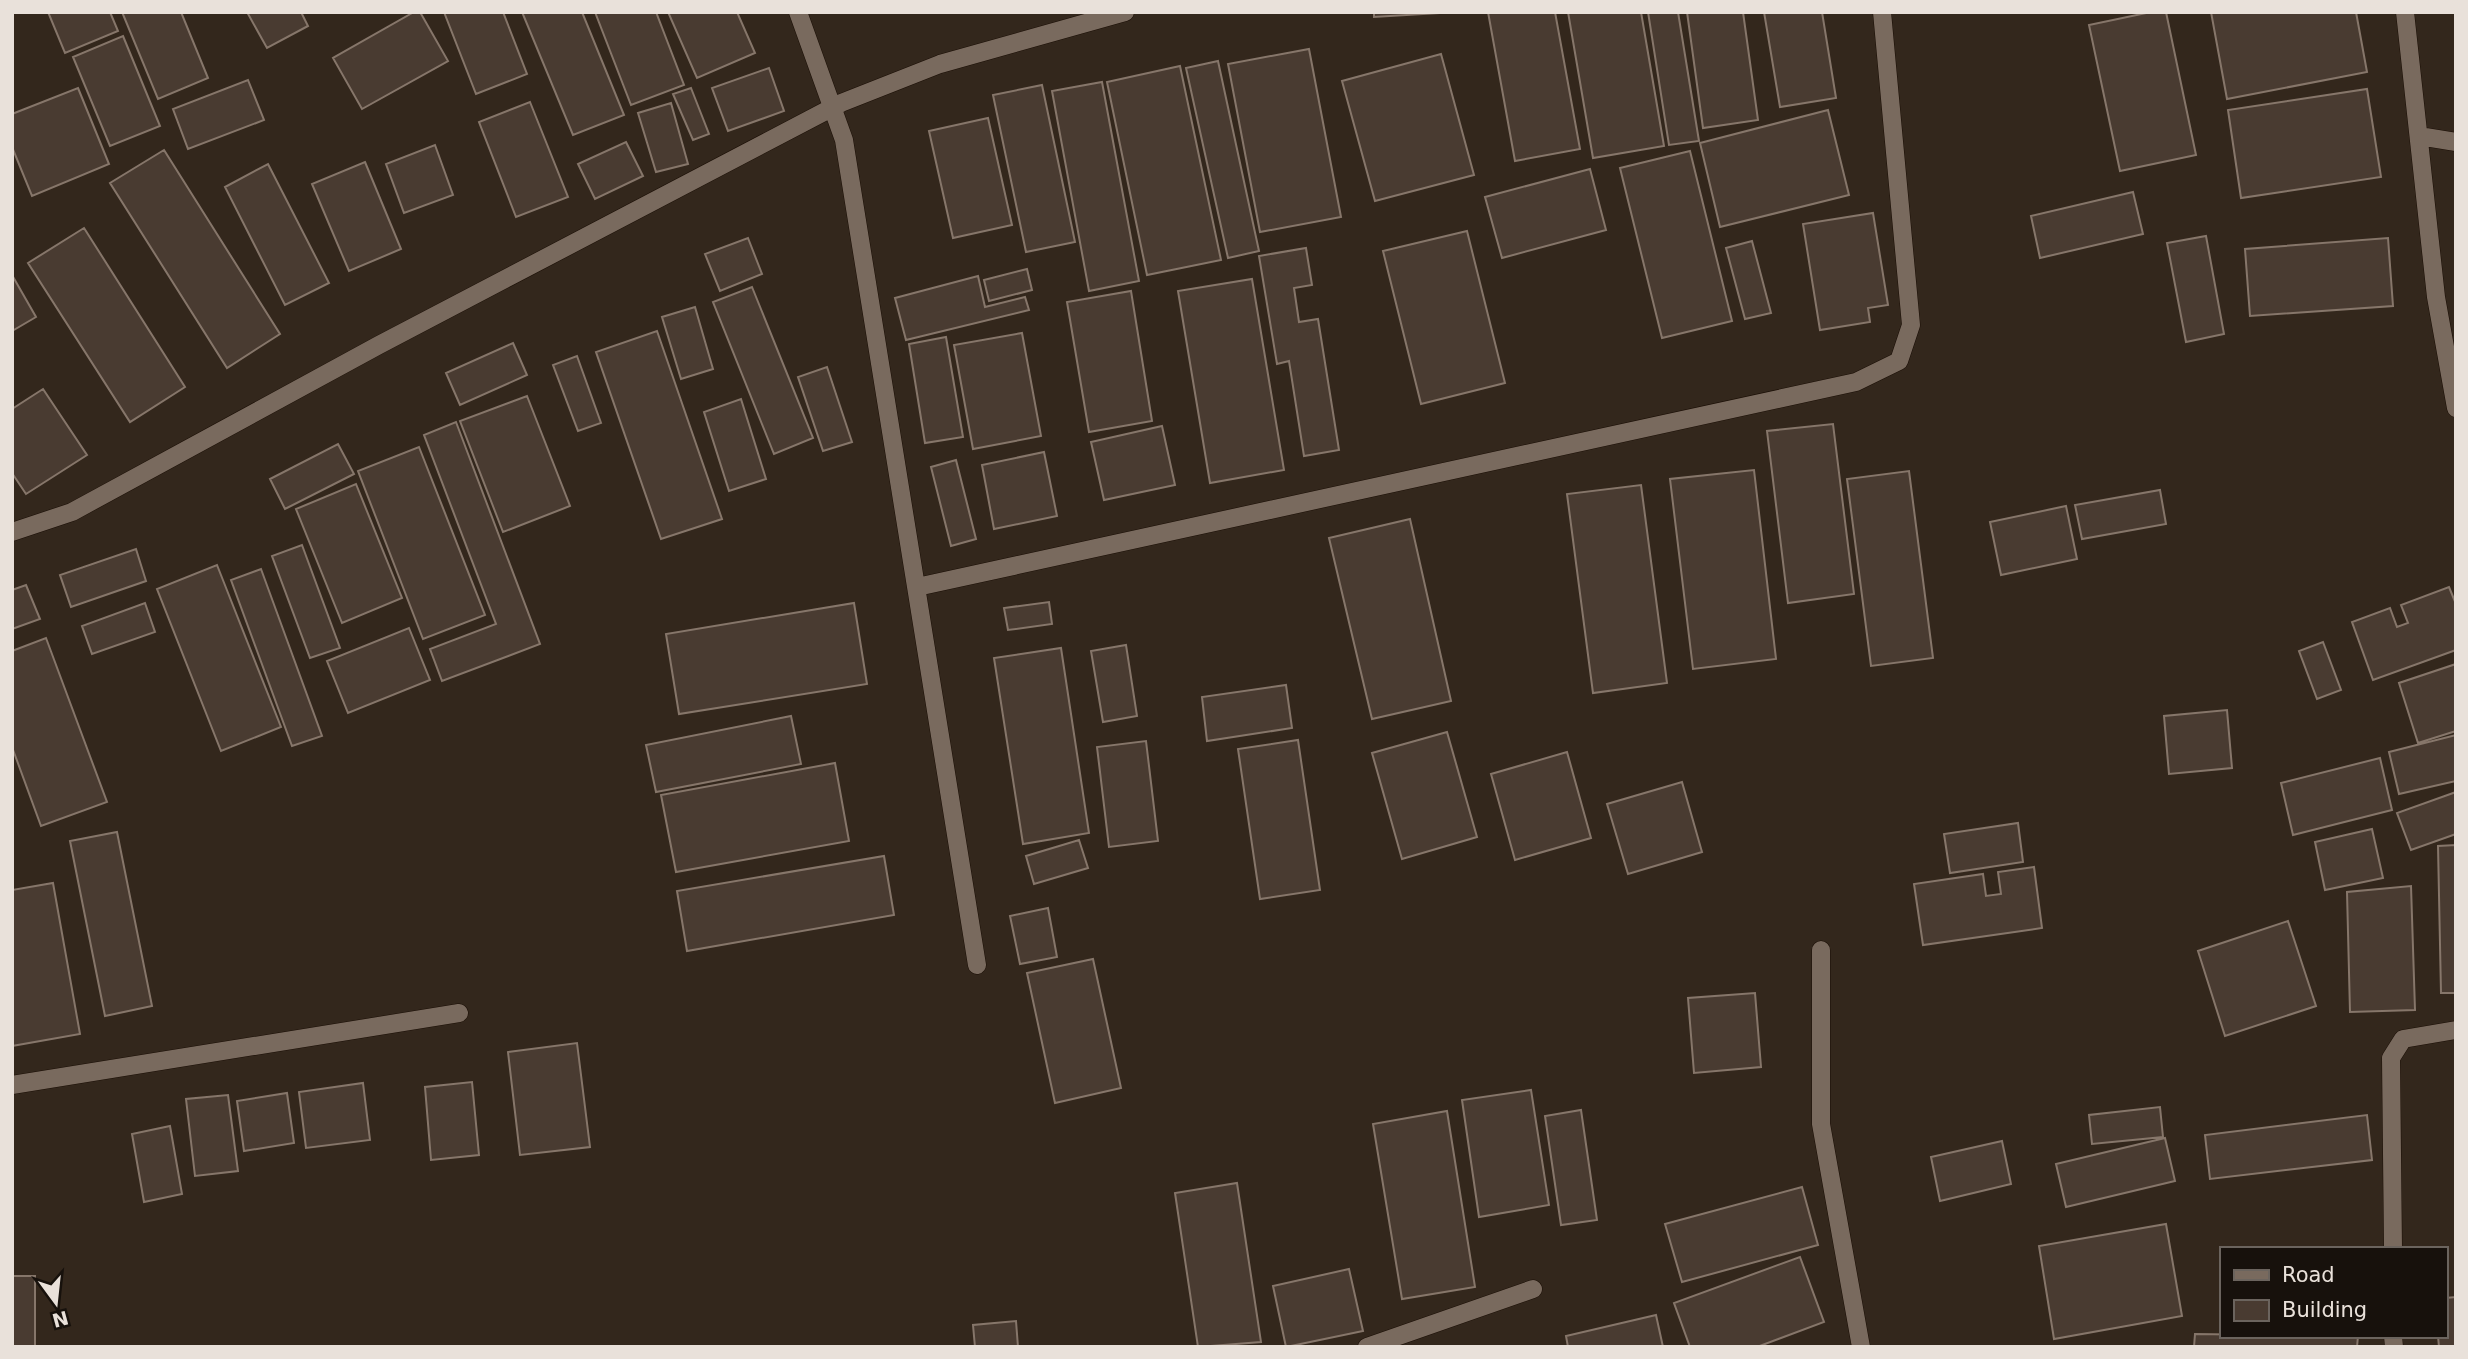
<svg xmlns="http://www.w3.org/2000/svg" width="2468" height="1359" font-family="'DejaVu Sans',sans-serif">
<style>
.building{fill:#493b31;stroke:#86766a;stroke-width:2}
.lines{fill:none;stroke-linecap:round;stroke-linejoin:round}
.minor-casing{stroke:#1b0f06;stroke-width:19}
.minor{stroke:#796a5e;stroke-width:18}
</style>
<rect width="100%" height="100%" fill="#33271c"/>
<path class="building" d="M48 12H110L118 31 65 53Z
M122 12H181L208 78 158 99Z
M247 12H301L308 26 267 48Z
M414 12H420L448 61 362 109 333 58Z
M444 12H503L527 74 476 94Z
M522 12H582L624 115 573 135Z
M595 12H656L684 85 631 105Z
M668 12H737L755 53 697 78Z
M1374 12H1439V13L1374 17Z
M1488 12H1555L1580 149 1515 161Z
M1568 12H1641L1664 146 1593 158Z
M1648 12H1678L1699 141 1669 145Z
M1687 12H1743L1758 120 1703 128Z
M1764 12H1822L1836 98 1780 107Z
M2151 12H2166L2196 155 2120 171 2089 25Z
M2211 12H2356L2367 72 2227 99Z
M123 36 160 126 110 146 73 57Z
M1309 49 1341 217 1260 232 1228 64Z
M1441 54 1474 175 1375 201 1342 81Z
M1218 61 1259 251 1228 258 1186 68Z
M1180 66 1221 260 1147 275 1107 82Z
M769 68 784 111 728 131 712 88Z
M248 80 264 120 188 149 173 109Z
M1102 82 1139 281 1089 291 1052 91Z
M1042 85 1075 242 1026 252 993 95Z
M78 88 109 164 32 196 12 147V114Z
M691 88 709 134 693 140 673 94Z
M2367 89 2381 177 2241 198 2228 110Z
M530 102 568 197 516 217 479 122Z
M671 103 688 164 656 172 638 113Z
M1828 110 1849 195 1720 227 1700 143Z
M988 118 1012 225 953 238 929 131Z
M626 142 643 176 595 199 578 164Z
M435 145 453 195 404 213 386 164Z
M164 150 280 334 227 368 110 183Z
M1690 151 1732 321 1662 338 1620 168Z
M365 162 401 249 349 271 312 184Z
M268 164 329 283 285 305 225 187Z
M1590 169 1606 230 1502 258 1485 197Z
M2133 192 2143 234 2040 258 2031 216Z
M1873 213 1888 305 1868 308 1870 322 1820 330 1803 224Z
M84 228 185 387 130 422 28 263Z
M1467 231 1505 383 1421 404 1383 251Z
M2206 236 2224 334 2186 342 2167 243Z
M748 238 762 274 720 291 705 254Z
M2388 238 2393 306 2250 316 2245 249Z
M1752 241 1771 313 1745 319 1726 248Z
M1306 248 1312 285 1294 288 1299 322 1318 319 1339 450 1304 456 1289 361 1277 364 1259 256Z
M1027 269 1032 290 989 301 984 280Z
M12 275 36 317 12 331Z
M978 276 985 307 1025 297 1029 310 906 340 895 298Z
M1252 279 1284 470 1210 483 1178 291Z
M752 287 813 438 774 454 713 302Z
M1131 291 1152 421 1089 432 1067 302Z
M695 307 713 369 681 379 662 317Z
M657 331 722 519 661 539 596 352Z
M1022 333 1041 436 973 449 954 345Z
M946 337 963 437 925 443 909 344Z
M513 343 527 375 460 405 446 373Z
M577 356 601 423 578 431 553 365Z
M827 367 852 442 823 451 798 377Z
M43 389 87 455 26 494 12 473V409Z
M527 396 570 506 503 532 460 421Z
M741 399 766 479 729 491 704 412Z
M456 422 540 644 442 681 430 649 496 624 424 435Z
M1833 424 1854 594 1788 603 1767 431Z
M1162 426 1175 485 1104 500 1091 442Z
M338 444 354 474 285 509 270 479Z
M419 447 485 615 423 639 358 471Z
M1044 452 1057 516 994 529 982 465Z
M956 460 976 539 951 546 931 467Z
M1754 470 1776 659 1693 669 1670 479Z
M1909 471 1933 658 1871 666 1847 479Z
M356 484 402 598 342 623 296 509Z
M1641 485 1667 683 1593 693 1567 494Z
M2160 490 2166 524 2082 539 2075 505Z
M2066 506 2077 559 2001 575 1990 522Z
M1410 519 1451 701 1372 719 1329 538Z
M302 545 340 648 310 658 272 556Z
M136 549 146 581 71 607 60 575Z
M217 565 281 727 221 751 157 589Z
M261 569 322 736 292 746 231 580Z
M26 585 40 619 12 629V590Z
M2449 587 2456 604V650L2373 680 2352 622 2390 608 2397 627 2408 623 2401 605Z
M1049 602 1052 624 1008 630 1004 608Z
M145 603 155 632 92 654 82 626Z
M854 603 867 684 679 714 666 634Z
M409 628 430 680 348 713 327 661Z
M46 638 107 802 41 826 12 747V651Z
M2323 642 2341 690 2317 699 2299 651Z
M1126 645 1137 716 1103 722 1091 651Z
M1061 648 1089 833 1023 844 994 658Z
M2456 664V731L2418 743 2399 683Z
M1286 685 1292 728 1207 741 1202 697Z
M2227 710 2232 768 2169 774 2164 716Z
M791 716 801 764 656 792 646 745Z
M1447 732 1477 837 1402 859 1372 753Z
M2456 735V781L2399 794 2389 752Z
M1298 740 1320 890 1260 899 1238 749Z
M1146 741 1158 841 1109 847 1097 747Z
M1567 752 1591 838 1515 860 1491 774Z
M2380 758 2392 810 2293 835 2281 783Z
M835 763 849 841 676 872 661 795Z
M1682 782 1702 852 1628 874 1607 804Z
M2456 792V834L2411 850 2397 813Z
M2018 823 2023 862 1950 873 1944 834Z
M2372 829 2383 878 2325 890 2315 842Z
M117 832 152 1006 105 1016 70 841Z
M1079 840 1088 868 1034 884 1026 856Z
M2456 845V993H2441L2438 846Z
M884 856 894 915 687 951 677 891Z
M2034 867 2042 928 1923 945 1914 884 1983 874 1986 896 2001 894 1998 872Z
M53 883 80 1034 12 1046V890Z
M2411 886 2415 1010 2350 1012 2347 892Z
M1048 908 1057 957 1020 964 1010 916Z
M2288 921 2316 1006 2225 1036 2198 951Z
M1093 959 1121 1088 1055 1103 1027 973Z
M1755 993 1761 1067 1694 1073 1688 998Z
M577 1043 590 1147 520 1155 508 1052Z
M472 1082 479 1155 431 1160 425 1087Z
M363 1083 370 1140 306 1148 299 1092Z
M1531 1090 1549 1205 1479 1217 1462 1100Z
M287 1093 294 1143 244 1151 237 1101Z
M228 1095 238 1171 195 1176 186 1099Z
M2160 1107 2163 1137 2092 1144 2089 1115Z
M1581 1110 1597 1220 1561 1225 1545 1116Z
M1447 1111 1475 1287 1402 1299 1373 1124Z
M2367 1115 2372 1160 2210 1179 2205 1135Z
M170 1126 182 1194 144 1202 132 1134Z
M2165 1138 2175 1181 2066 1207 2056 1164Z
M2002 1141 2011 1184 1940 1201 1931 1157Z
M1237 1183 1261 1342 1198 1347 1175 1193Z
M1802 1187 1818 1245 1682 1282 1665 1224Z
M2166 1224 2182 1316 2054 1339 2039 1246Z
M1800 1257 1824 1322 1757 1347H1690L1674 1303Z
M1349 1269 1363 1331 1286 1347 1273 1286Z
M12 1276H35V1347H12Z
M2456 1297V1347H2439L2438 1336H2445V1298Z
M1656 1315 1663 1347H1568L1566 1336Z
M1016 1321 1018 1347H975L973 1325Z
M2195 1334 2358 1336 2357 1347H2194Z"/>
<g class="lines">
<g class="minor-casing">
<path id="minor" d="M798 12 844 140 977 965
M2405 12 2436 297 2456 408
M2419 136 2456 142
M12 532 72 512 379 345 841 103 940 64 1125 12
M917 587 1856 382 1899 361 1911 325 1882 12
M1821 950V1124L1861 1347
M12 1085 459 1013
M2393 1249 2391 1058 2403 1039 2456 1030
M2393 1336 2394 1347
M1367 1347 1533 1289"/>
</g>
<use href="#minor" class="minor"/>
</g>
<rect width="2468" height="1359" fill="none" stroke="#e9e1da" stroke-width="28"/>
<rect x="2220" y="1247" width="228" height="91" fill="#17110c" stroke="#6b645e" stroke-width="2"/>
<rect x="2234" y="1270" width="35" height="10" fill="#796a5e" stroke="#6b645e" stroke-width="2"/>
<text x="2282" y="1282" font-size="21" fill="#e9e1da">Road</text>
<rect x="2234" y="1300" width="35" height="21" fill="#493b31" stroke="#6b645e" stroke-width="2"/>
<text x="2282" y="1317" font-size="21" fill="#e9e1da">Building</text>
<g transform="translate(56 1303) rotate(165)" stroke="#17110c" stroke-width="5" paint-order="stroke">
<path d="M0-5L12 26L0 18L-12 26Z" fill="#e9e1da"/>
<text y="-10" font-size="19" font-weight="bold" text-anchor="middle" fill="#e9e1da">N</text>
</g>
</svg>
